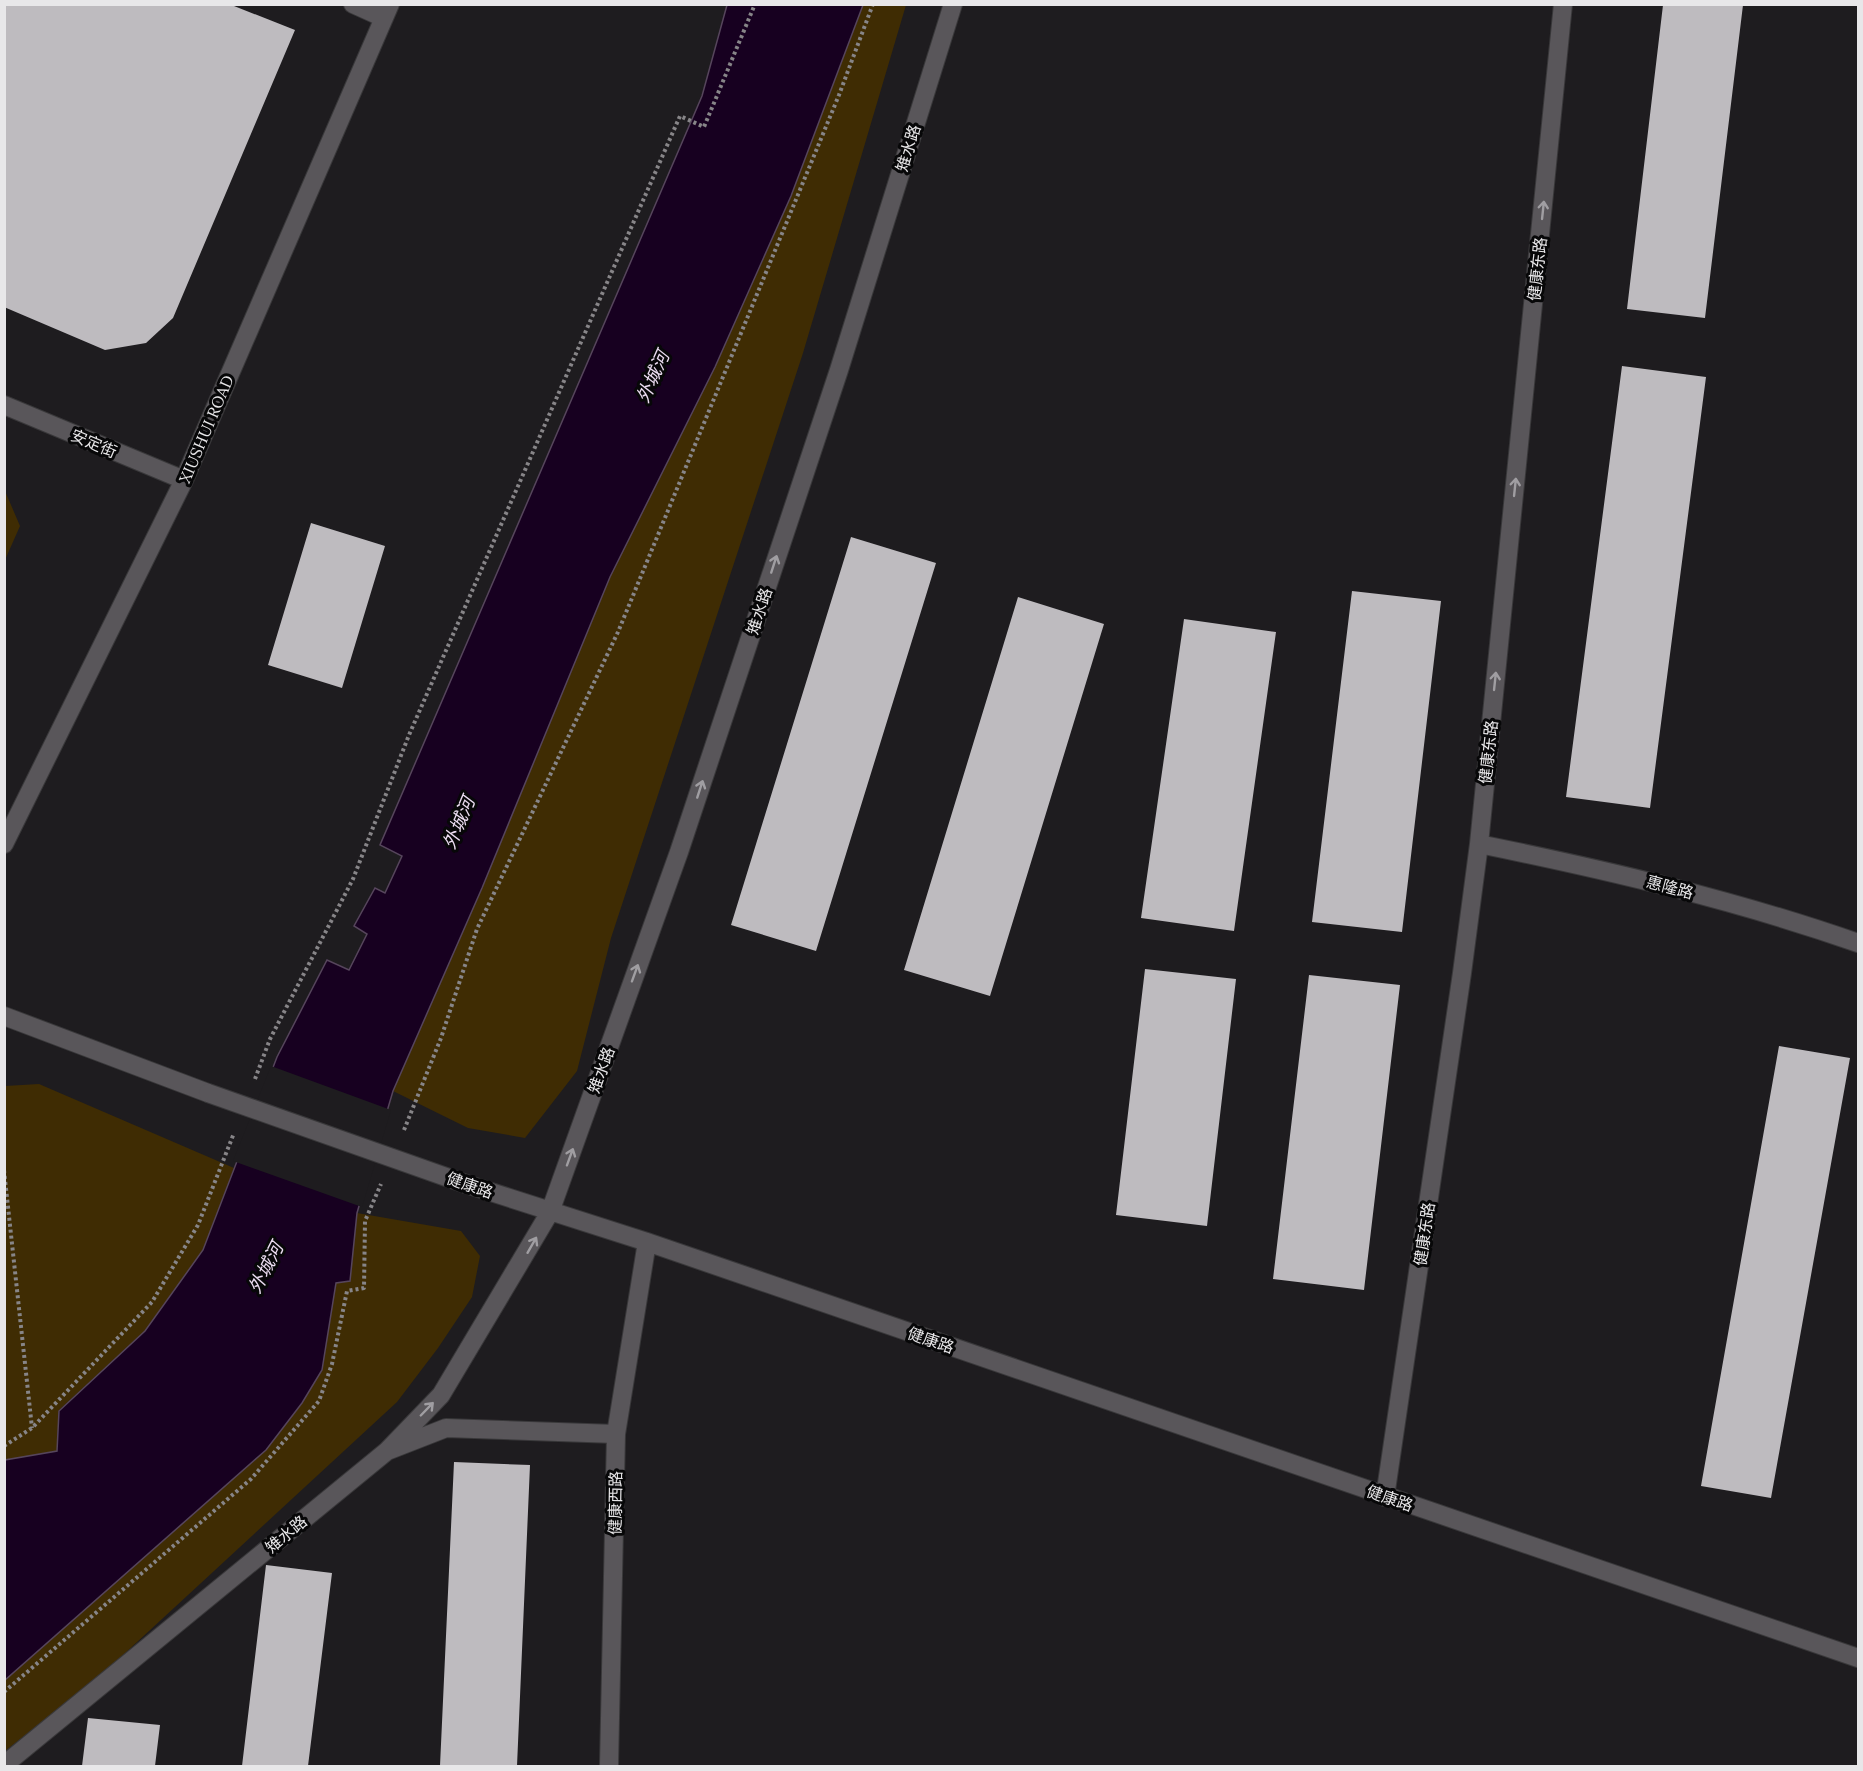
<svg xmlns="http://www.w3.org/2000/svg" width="1863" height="1771" font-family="Lora,'Noto Sans SC',serif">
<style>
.green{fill:#3f2c03}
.water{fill:#170020;stroke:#56455c;stroke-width:1.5}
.pier{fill:#1e1c1f}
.building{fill:#bebbbf}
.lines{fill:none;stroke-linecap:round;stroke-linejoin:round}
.minor-casing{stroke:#39383a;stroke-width:20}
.path{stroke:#878588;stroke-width:4;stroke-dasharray:3 3;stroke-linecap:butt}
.minor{stroke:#59565a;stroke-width:18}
.minor-bridge-casing{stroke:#39383a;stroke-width:20;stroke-linecap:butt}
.minor-bridge{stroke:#59565a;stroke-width:18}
.oneway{stroke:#a09ea2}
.labels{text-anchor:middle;stroke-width:6;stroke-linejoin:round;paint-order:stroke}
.street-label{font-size:16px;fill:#e8e7e9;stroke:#070708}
.water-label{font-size:18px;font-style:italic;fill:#ecddf2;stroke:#070708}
</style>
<rect width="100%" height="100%" fill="#1e1c1f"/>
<path class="green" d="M863 5H906L803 353 611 938 577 1071 525 1138 468 1128 393 1091 482 888 610 577 715 367 791 196Z
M5 491 20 526 5 560Z
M39 1084 234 1168 203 1250 145 1331 59 1410 57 1451 5 1460V1086Z
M357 1213 461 1231 480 1256 472 1297 438 1348 397 1402 97 1679 5 1751V1680L266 1450 302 1403 322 1370 336 1282 350 1281Z"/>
<path class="water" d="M727 5H863L791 196 715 367 610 577 482 888 393 1091 357 1213 350 1281 336 1283 322 1370 302 1403 266 1450 5 1680V1460L57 1451 59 1411 145 1331 203 1250 277 1057 327 960 349 970 367 934 354 926 375 888 385 893 402 856 380 845 702 96Z"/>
<path class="pier" d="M271 1066 391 1110 362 1207 233 1161Z"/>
<path class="building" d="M4 4H229L295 30 173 318 146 343 105 350 4 307Z
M1663 5H1743L1705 318 1627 309Z
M1622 366 1706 377 1650 808 1566 797Z
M311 523 385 546 342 688 268 665Z
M851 537 936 563 816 951 731 925Z
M1352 591 1441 601 1402 932 1312 922Z
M1018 597 1104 624 990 996 904 970Z
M1184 619 1276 632 1234 931 1141 918Z
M1145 969 1236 979 1207 1226 1116 1215Z
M1309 975 1400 985 1364 1290 1273 1279Z
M1779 1046 1850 1058 1771 1498 1701 1486Z
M454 1462 530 1465 517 1766H440Z
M266 1565 332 1573 308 1766H242Z
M88 1718 160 1725 155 1766H82Z"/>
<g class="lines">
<g class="minor-casing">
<path id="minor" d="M353 4 384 18
M4 405 184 480
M4 844 184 480 390 4
M1479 844C1607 870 1735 900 1858 943
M4 1016 208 1093
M466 1184 647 1242 1858 1658
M387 1451 441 1395 550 1212 679 852 839 370 953 4
M1385 1497 1462 973 1479 844 1563 4
M4 1765 387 1451 446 1428 616 1434
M609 1766 616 1434 647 1242"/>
</g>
<path class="path" d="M255 1079 270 1039 353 879 409 735 680 116 704 127 755 4
M404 1130 441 1038 477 929 618 632 839 95 873 4
M4 1170 32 1428
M4 1446 32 1428 152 1302 198 1225 234 1133
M4 1692 251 1479 319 1401 332 1364 347 1291 364 1288 365 1221 381 1184"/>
<use href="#minor" class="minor"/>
<g class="minor-bridge-casing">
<path id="minor-bridge" d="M208 1093 466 1184"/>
</g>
<use href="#minor-bridge" class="minor-bridge"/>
</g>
<defs><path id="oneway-shaft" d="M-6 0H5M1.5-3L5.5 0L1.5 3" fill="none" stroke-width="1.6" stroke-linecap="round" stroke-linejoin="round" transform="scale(1.5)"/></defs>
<g class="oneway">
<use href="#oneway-shaft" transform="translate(1543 210) rotate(-84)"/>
<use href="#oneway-shaft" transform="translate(1515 487) rotate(-84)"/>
<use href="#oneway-shaft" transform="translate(774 564) rotate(-72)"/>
<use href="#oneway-shaft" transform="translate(1495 681) rotate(-84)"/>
<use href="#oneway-shaft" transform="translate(700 789) rotate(-72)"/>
<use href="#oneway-shaft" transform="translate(635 973) rotate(-70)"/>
<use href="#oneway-shaft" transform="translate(570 1157) rotate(-70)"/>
<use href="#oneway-shaft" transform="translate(532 1245) rotate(-60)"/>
<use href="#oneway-shaft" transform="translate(427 1409) rotate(-46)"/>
</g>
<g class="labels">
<g class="street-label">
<text transform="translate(908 148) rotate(-73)" y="6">雉水路</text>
<text transform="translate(1537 269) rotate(-84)" y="6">健康东路</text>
<text transform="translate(206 429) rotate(-67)" y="6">XIUSHUI ROAD</text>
<text transform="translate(94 443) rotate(23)" y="6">安定街</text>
<text transform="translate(759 611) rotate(-72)" y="6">雉水路</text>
<text transform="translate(1488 752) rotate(-84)" y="6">健康东路</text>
<text transform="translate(1670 887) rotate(15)" y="6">惠隆路</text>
<text transform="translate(601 1070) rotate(-70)" y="6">雉水路</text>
<text transform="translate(470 1185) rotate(19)" y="6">健康路</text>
<text transform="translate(1424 1234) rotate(-82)" y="6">健康东路</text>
<text transform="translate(931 1340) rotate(19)" y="6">健康路</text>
<text transform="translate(1390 1498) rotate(19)" y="6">健康路</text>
<text transform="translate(615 1503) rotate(-89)" y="6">健康西路</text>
<text transform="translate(286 1534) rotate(-40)" y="6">雉水路</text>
</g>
<g class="water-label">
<text transform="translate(653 377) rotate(-66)" y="6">外城河</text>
<text transform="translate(459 823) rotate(-67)" y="6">外城河</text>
<text transform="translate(266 1268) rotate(-63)" y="6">外城河</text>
</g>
</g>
<rect width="1863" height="1771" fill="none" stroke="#e8e7e9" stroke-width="12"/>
</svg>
